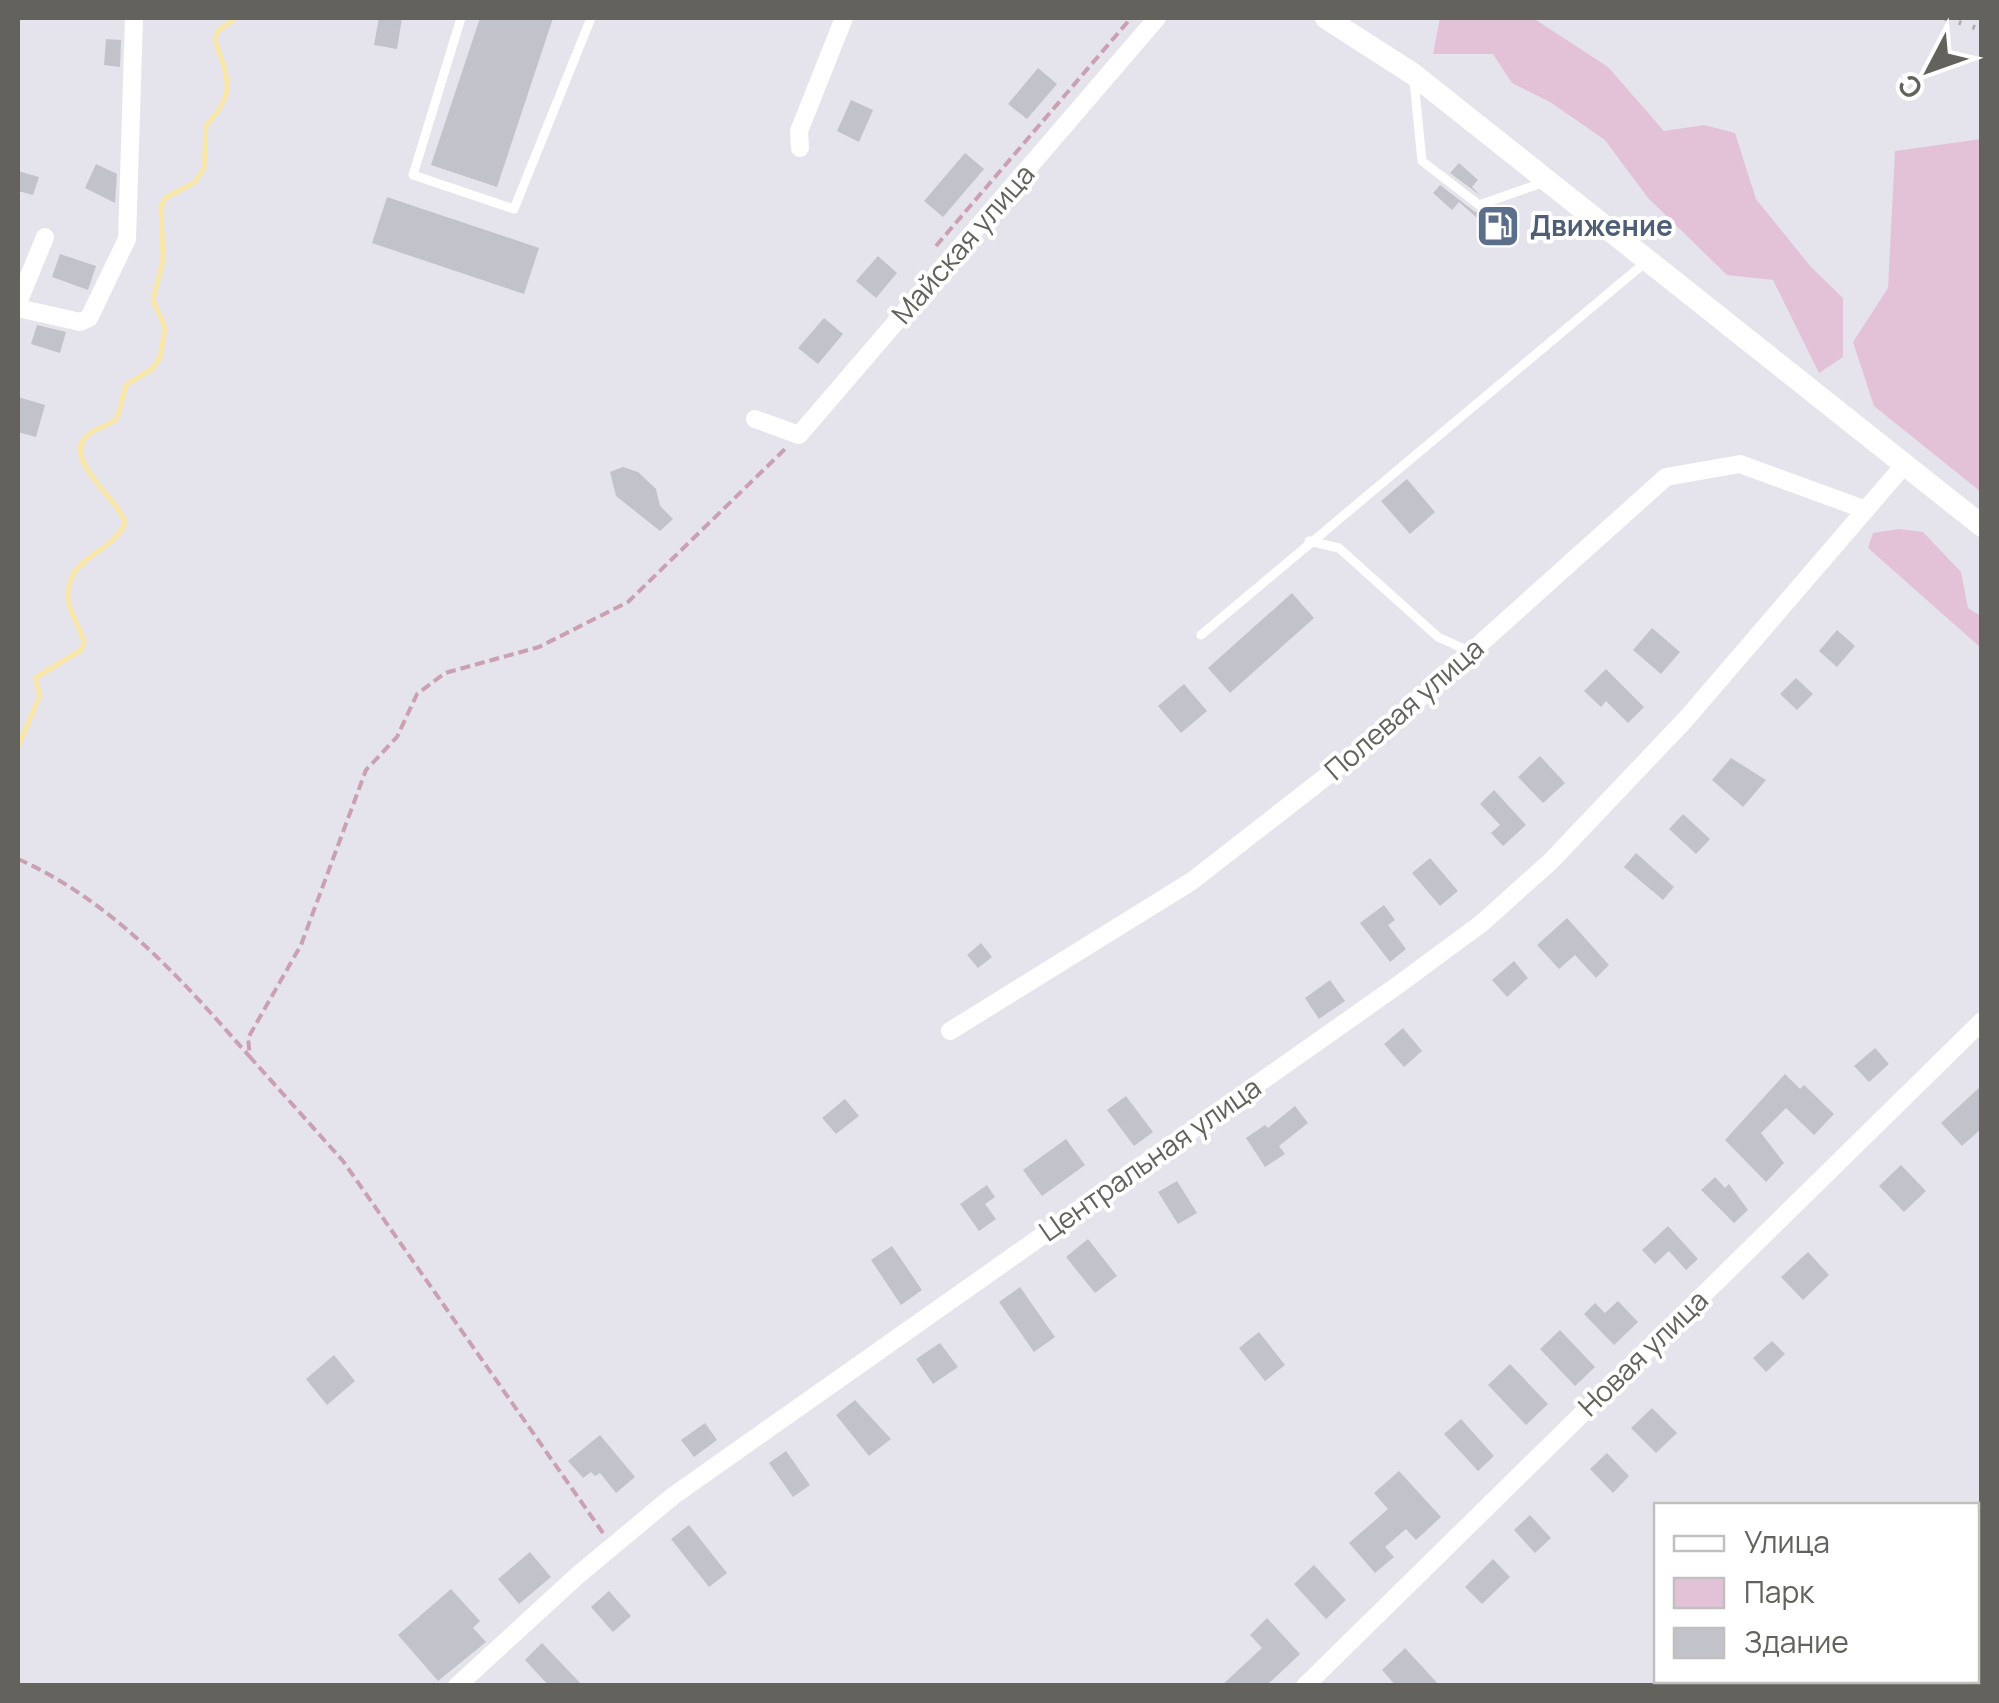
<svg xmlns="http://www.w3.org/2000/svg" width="1999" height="1703" font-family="Manrope,sans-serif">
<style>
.green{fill:#e3c2d7}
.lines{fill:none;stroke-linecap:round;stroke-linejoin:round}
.stream{stroke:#f8e7a9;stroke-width:5}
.building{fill:#c2c2cb}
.path{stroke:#caa1b1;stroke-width:4;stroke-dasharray:10 5;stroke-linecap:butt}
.lane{stroke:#fff;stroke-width:9}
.street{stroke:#fff;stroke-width:18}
.secondary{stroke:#fff;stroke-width:22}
.rail{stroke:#adadac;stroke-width:5;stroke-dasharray:2.5 12;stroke-linecap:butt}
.labels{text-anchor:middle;stroke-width:8;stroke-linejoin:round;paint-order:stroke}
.service-label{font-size:28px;font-weight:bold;fill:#4e5e75;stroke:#fff;text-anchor:start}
.street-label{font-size:28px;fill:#63625c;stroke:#fff}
</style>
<rect width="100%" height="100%" fill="#e5e4ed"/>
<path class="green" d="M1440 18H1533L1608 67 1664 131 1704 125 1735 133 1756 199 1811 267 1843 298V357L1819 373 1773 280 1727 275 1648 198 1605 140 1550 102 1512 83 1493 54H1433Z
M1981 139H1982L1981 492 1874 406 1853 342 1888 288 1895 151Z
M1899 529 1923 532 1961 572 1968 608 1981 616V648L1868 548 1873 533Z"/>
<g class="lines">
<path class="stream" d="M18 747 40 695 35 678 81 650 84 643C81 627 69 614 68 597 66 556 111 555 125 523 120 499 58 458 89 434 98 427 109 426 117 418L126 385 152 369 160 357 165 328 153 300 163 260 161 207 165 198 195 182 204 168 206 125C238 93 227 77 215 40L218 31 235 18"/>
</g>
<path class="building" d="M379 18H402L397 49 374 45Z
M480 18H553L497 187 431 165Z
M106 39 121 40 120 67 104 65Z
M1038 68 1057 84 1027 119 1008 104Z
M851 100 873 110 859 142 837 131Z
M965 153 984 169 943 217 924 201Z
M1459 163 1478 180 1472 187 1481 196 1450 173Z
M96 164 117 174 115 203 85 188Z
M18 171 39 177 33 195 18 191Z
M1440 185 1475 212 1498 210 1485 225 1459 202 1452 210 1433 193Z
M387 197 539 248 524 294 372 243Z
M60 254 96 266 88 290 52 277Z
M878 256 897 273 876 298 856 281Z
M824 318 843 334 818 364 798 348Z
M37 325 66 332 60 353 31 344Z
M18 397 45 405 36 437 18 432Z
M623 467 638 472 656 489 660 506 673 519 660 531 616 496 610 472Z
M1407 479 1435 512 1410 534 1381 501Z
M1292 593 1314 618 1230 693 1208 668Z
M1652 628 1680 652 1661 674 1633 650Z
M1837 630 1855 646 1837 667 1819 651Z
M1606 669 1644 707 1628 723 1606 701 1601 707 1584 691Z
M1796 678 1813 694 1797 710 1780 694Z
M1184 684 1207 711 1181 733 1158 706Z
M1540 756 1565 783 1543 803 1518 777Z
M1731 758 1766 780 1743 807 1712 780Z
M1494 790 1526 825 1503 846 1491 833 1500 825 1480 804Z
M1683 814 1710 839 1696 854 1669 829Z
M1636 853 1674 887 1663 900 1624 867Z
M1430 858 1458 891 1440 906 1412 873Z
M1384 905 1395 920 1388 925 1406 949 1390 962 1360 923Z
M1567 918 1609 965 1596 978 1575 955 1559 969 1537 945Z
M981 943 992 957 978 968 967 955Z
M1514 961 1528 978 1507 997 1492 980Z
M1330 980 1345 1001 1319 1019 1305 998Z
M1403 1028 1422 1051 1404 1067 1384 1044Z
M1875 1048 1889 1064 1869 1082 1854 1066Z
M1785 1074 1800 1089 1804 1085 1834 1114 1814 1135 1786 1108 1761 1133 1784 1163 1766 1182 1725 1140Z
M1982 1085V1128L1962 1146 1941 1123Z
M1126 1096 1153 1132 1134 1146 1107 1110Z
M845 1099 859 1116 836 1134 822 1118Z
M1295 1106 1308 1123 1279 1146 1285 1154 1265 1167 1246 1138 1265 1125 1268 1128Z
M1066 1139 1085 1165 1042 1196 1023 1170Z
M1901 1165 1926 1191 1904 1212 1879 1186Z
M1715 1177 1725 1188 1729 1184 1748 1210 1734 1223 1701 1190Z
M1177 1181 1197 1213 1178 1224 1158 1192Z
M987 1185 995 1197 985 1204 996 1219 979 1231 960 1204Z
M1668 1226 1698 1259 1686 1270 1669 1251 1655 1264 1642 1250Z
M1088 1239 1117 1276 1095 1293 1066 1257Z
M892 1246 922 1290 901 1305 871 1260Z
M1808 1252 1829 1275 1803 1300 1781 1277Z
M1020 1287 1055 1337 1034 1352 999 1302Z
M1618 1301 1638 1322 1614 1345 1584 1314 1595 1303 1605 1313Z
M1560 1330 1595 1367 1575 1386 1540 1349Z
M1259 1332 1285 1365 1265 1381 1239 1348Z
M1772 1341 1785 1354 1766 1372 1753 1358Z
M940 1343 958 1367 933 1384 916 1359Z
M334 1355 355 1381 327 1405 306 1379Z
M1510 1364 1548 1404 1526 1425 1488 1385Z
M855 1400 891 1439 869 1456 836 1415Z
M1652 1408 1677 1433 1656 1453 1631 1428Z
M1461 1419 1494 1456 1478 1471 1444 1434Z
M705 1423 717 1440 694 1457 681 1440Z
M600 1435 635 1477 616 1493 600 1473 595 1476 591 1472 583 1478 568 1461Z
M786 1451 810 1485 793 1497 769 1463Z
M1607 1453 1629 1476 1613 1493 1590 1469Z
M1399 1471 1441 1517 1416 1540 1406 1529 1385 1547 1394 1557 1375 1573 1349 1543 1388 1509 1374 1493Z
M1530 1515 1551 1538 1535 1553 1514 1530Z
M689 1525 727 1573 709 1587 671 1539Z
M530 1552 551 1577 519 1604 498 1579Z
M1493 1559 1510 1577 1482 1604 1465 1587Z
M1314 1565 1346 1600 1326 1619 1294 1584Z
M451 1589 480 1621 473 1628 486 1642 438 1681 398 1635Z
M609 1591 631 1616 613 1632 591 1607Z
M1267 1618 1300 1654 1266 1686H1221L1262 1648 1250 1635Z
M542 1643 583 1686H549L525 1660Z
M1405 1648 1440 1686H1396L1382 1670Z"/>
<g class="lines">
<path class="path" d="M936 246 1131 18
M18 859C114 902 181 979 250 1057
M603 1533 343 1161 250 1057 248 1038 301 945 366 770 397 737 417 694 445 673 539 647 628 602 785 449"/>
<path class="lane" d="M461 18 413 175 514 209 591 18
M1414 81 1422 161 1479 205 1542 183
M1309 541 1339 548 1438 637 1471 652
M1201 635 1647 261"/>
<path class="street" d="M800 148 799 131 844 18
M18 303 45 237
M18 308 80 322 89 318 127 239 134 18
M755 419 799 435 1157 18
M950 1031 1192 881 1373 740 1666 477 1740 464 1866 510
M457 1686 578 1575 673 1496 1398 985 1482 923 1551 861 1685 720 1905 464
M1305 1686 1982 1021"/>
<path class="secondary" d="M1326 18 1413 74 1982 526"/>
<path class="rail" d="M1945 18 1982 30"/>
</g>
<defs>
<g id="fuel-square" transform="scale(2.25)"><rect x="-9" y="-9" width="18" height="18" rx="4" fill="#5c6f8a" stroke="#fff"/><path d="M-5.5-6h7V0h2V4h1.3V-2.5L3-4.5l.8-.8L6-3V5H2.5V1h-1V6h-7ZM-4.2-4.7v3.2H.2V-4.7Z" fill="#fff"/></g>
</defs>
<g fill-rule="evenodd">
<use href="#fuel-square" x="1498" y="226"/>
</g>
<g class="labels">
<g class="service-label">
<text x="1530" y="236">Движение</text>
</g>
<g class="street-label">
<text transform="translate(963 244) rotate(-49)" y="10">Майская улица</text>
<text transform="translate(1404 709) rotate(-41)" y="10">Полевая улица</text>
<text transform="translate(1150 1159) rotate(-35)" y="10">Центральная улица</text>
<text transform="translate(1643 1353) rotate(-44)" y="10">Новая улица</text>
</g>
</g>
<rect width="1999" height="1703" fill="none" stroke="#63625c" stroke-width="40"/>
<rect x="1654" y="1503" width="325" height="180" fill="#ffffff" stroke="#c1c0be" stroke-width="2.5"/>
<rect x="1674" y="1536" width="50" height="15" fill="#ffffff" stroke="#c1c0be" stroke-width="2.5"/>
<text x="1744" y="1553" font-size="30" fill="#63625c">Улица</text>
<rect x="1674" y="1578" width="50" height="30" fill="#e3c2d7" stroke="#c1c0be" stroke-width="2.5"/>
<text x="1744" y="1603" font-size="30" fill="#63625c">Парк</text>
<rect x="1674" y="1628" width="50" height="30" fill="#c2c2cb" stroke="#c1c0be" stroke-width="2.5"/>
<text x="1744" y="1653" font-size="30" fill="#63625c">Здание</text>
<g transform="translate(1929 70) rotate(229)" stroke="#ffffff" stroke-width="8" paint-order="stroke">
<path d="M0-8L18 38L0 25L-18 38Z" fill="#63625c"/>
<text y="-15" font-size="28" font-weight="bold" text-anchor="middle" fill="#63625c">С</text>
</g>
</svg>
